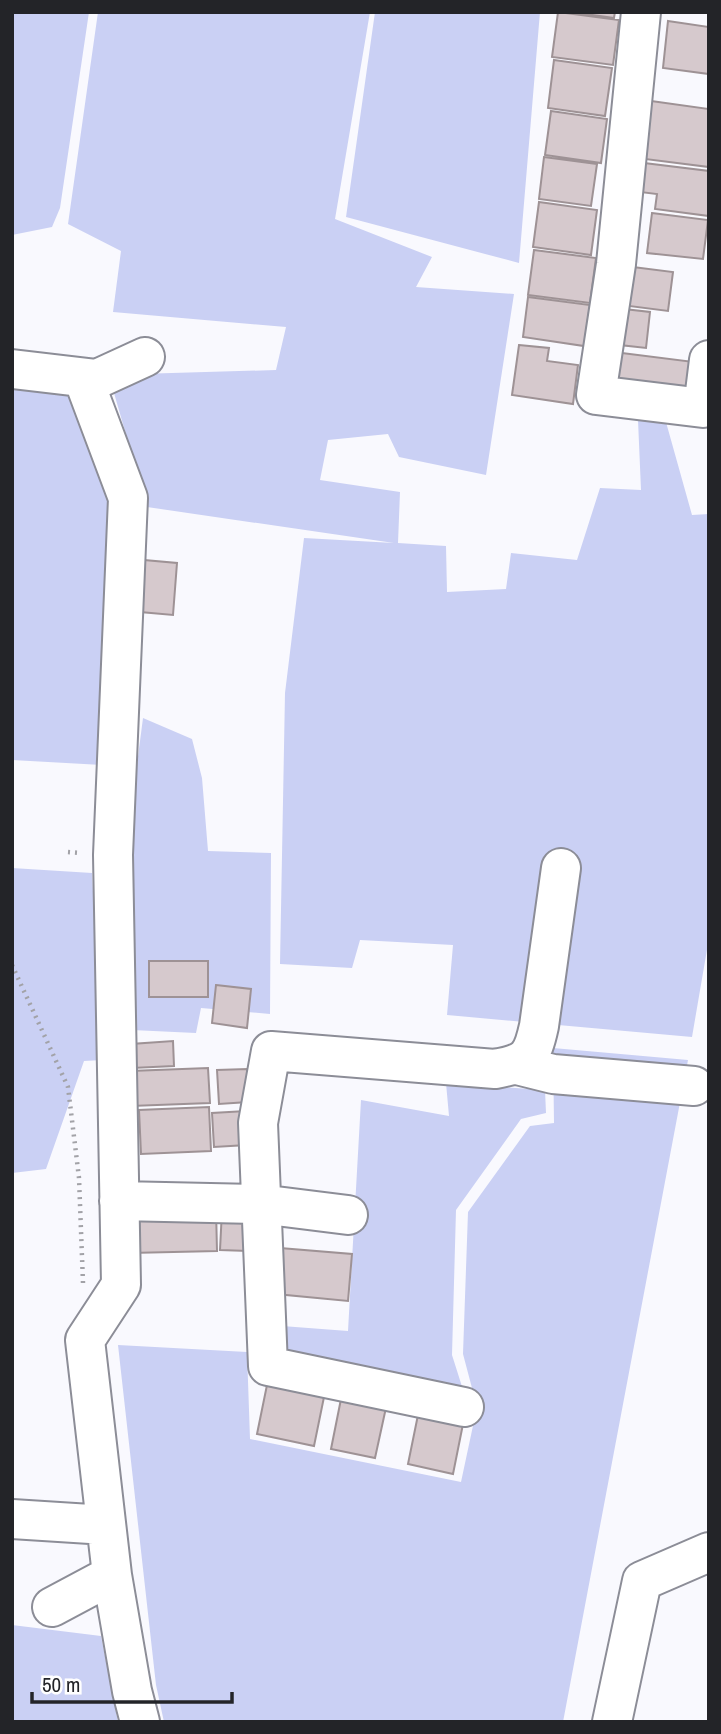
<svg xmlns="http://www.w3.org/2000/svg" width="721" height="1734" font-family="'Archivo Narrow',sans-serif">
<style>
.green{fill:#cad0f4}
.building{fill:#d6c9cd;stroke:#9e9295;stroke-width:2}
.lines{fill:none;stroke-linecap:round;stroke-linejoin:round}
.minor-casing{stroke:#8c8d97;stroke-width:42}
.path{stroke:#a2a2a7;stroke-width:4.5;stroke-dasharray:2 5;stroke-linecap:butt}
.minor{stroke:#fff;stroke-width:38}
</style>
<rect width="100%" height="100%" fill="#f9f9fe"/>
<path class="green" d="M12 12H89L60 208 52 227 12 235Z
M98 12H370L335 219 432 257 416 287 514 294 486 475 399 457 388 434 328 440 320 480 400 492 398 543 446 546 447 592 506 589 511 553 577 560 600 488 641 490 638 420 664 415 692 515 709 514V938L692 1037 447 1015 453 945 360 940 352 968 280 964 285 693 304 538 394 543 147 507 114 393 138 374 276 370 286 327 113 312 121 251 68 224Z
M375 12H540L519 263 346 217Z
M12 375 78 383 121 500 102 765 12 760Z
M143 718 192 739 202 778 208 851 271 853 270 1014 201 1008 196 1033 132 1030 126 849Z
M12 868 92 873 102 1060 84 1061 46 1169 12 1173Z
M553 1048 688 1060 563 1722H164L156 1685 118 1345 247 1352 250 1439 461 1482 477 1407 463 1354 468 1212 530 1126 554 1123Z
M446 1083 545 1090 546 1113 521 1119 456 1210 452 1355 465 1396 285 1353 282 1326 348 1331 361 1100 449 1116Z
M12 1625 101 1636 118 1722H12Z"/>
<path class="building" d="M558 12 619 20 613 65 552 57Z
M571 12H615L614 18Z
M668 21 709 27V74L663 68Z
M554 60 612 68 605 116 548 108Z
M644 100 709 109V167L637 158Z
M551 111 607 119 601 163 545 155Z
M544 157 597 164 591 206 539 199Z
M636 162 709 171V216L655 209 657 194 632 191Z
M539 202 597 210 591 255 533 247Z
M652 213 708 220 703 259 647 253Z
M534 250 596 258 590 303 528 295Z
M625 266 673 272 668 311 621 305Z
M528 297 590 305 584 346 523 337Z
M624 309 650 312 646 348 620 345Z
M519 345 549 348 547 361 578 365 573 404 512 395Z
M614 352 694 362 690 397 610 387Z
M133 559 177 563 173 615 129 611Z
M149 961H208V997H149Z
M216 985 251 989 247 1028 212 1023Z
M173 1041 174 1066 132 1068 131 1044Z
M208 1068 210 1103 131 1106 130 1071Z
M247 1069 248 1102 219 1104 217 1070Z
M209 1107 211 1151 141 1154 139 1110Z
M246 1111 247 1145 214 1147 212 1113Z
M216 1209 217 1251 130 1253 129 1211Z
M222 1210 250 1211 248 1251 220 1250Z
M280 1248 352 1254 348 1301 276 1294Z
M267 1385 324 1397 314 1446 257 1434Z
M342 1394 387 1403 375 1458 331 1449Z
M419 1410 464 1419 453 1474 408 1464Z"/>
<g class="lines">
<g class="minor-casing">
<path id="minor" d="M641 12 616 264 596 395 703 408 709 360
M12 369 97 379 145 357
M83 378 128 498 113 855 121 1285 85 1340 112 1575 132 1691 140 1722
M517 1065 553 1074 694 1086
M119 1201 260 1204 348 1215
M464 1407 268 1366 258 1123 271 1051 495 1069C527 1063 532 1058 539 1026L561 868
M12 1519 106 1525
M52 1607 112 1575
M612 1722 642 1581 709 1552"/>
</g>
<path class="path" d="M68 852 81 853
M12 965 68 1087 79 1178 83 1283"/>
<use href="#minor" class="minor"/>
</g>
<rect width="721" height="1734" fill="none" stroke="#232428" stroke-width="28"/>
<path d="M32 1692v10h200v-10" fill="none" stroke="#232428" stroke-width="3.5"/>
<text x="42" y="1692" font-size="21" fill="#232428" stroke="#ffffff" stroke-width="5" paint-order="stroke">50 m</text>
</svg>
